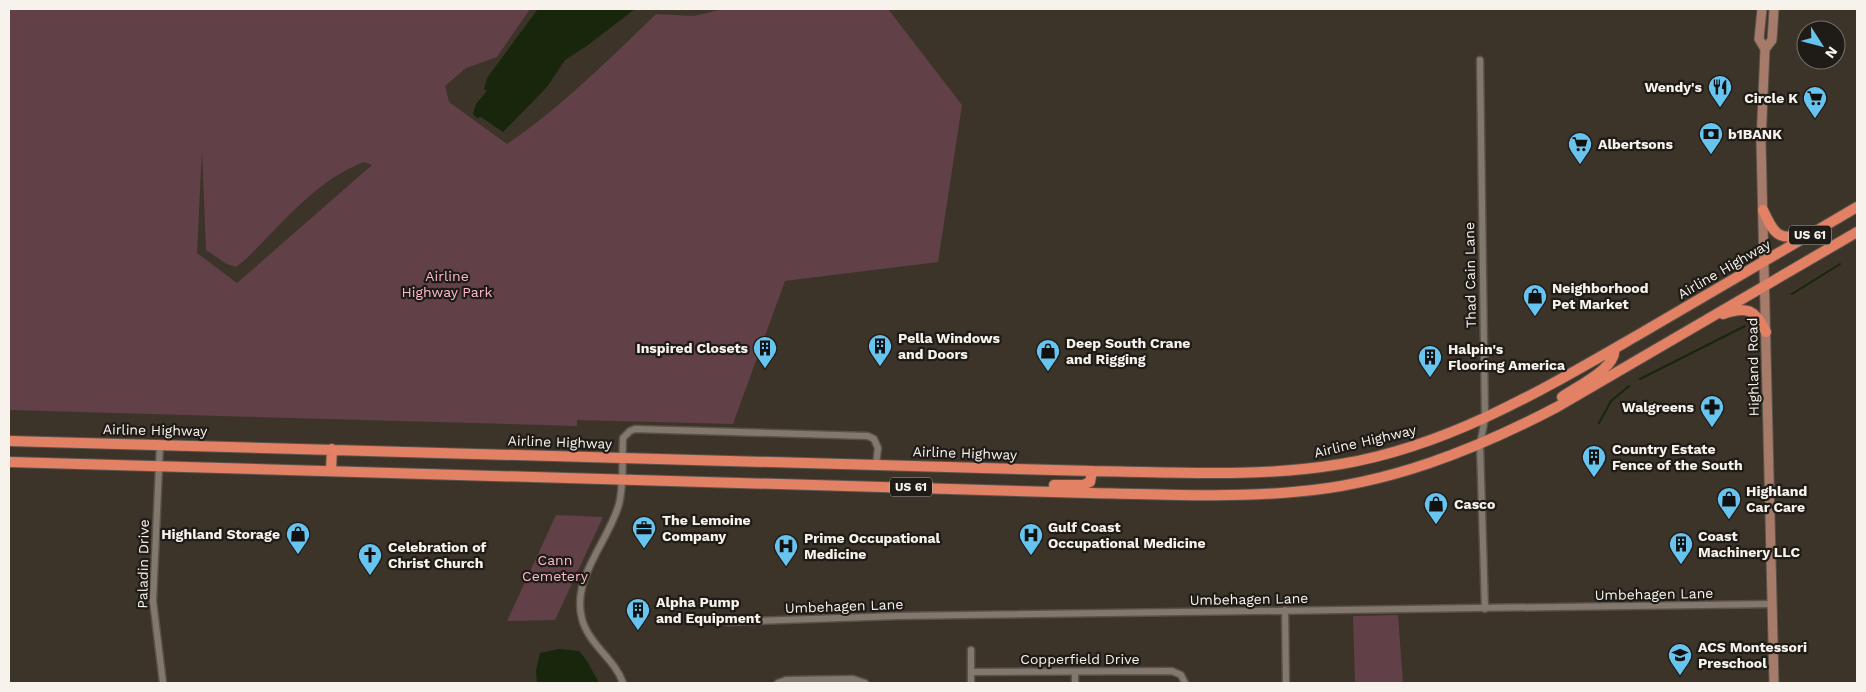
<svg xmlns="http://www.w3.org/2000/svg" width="1866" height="692" font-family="'Work Sans',sans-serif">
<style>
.green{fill:#614048;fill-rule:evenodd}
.water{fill:#18260c}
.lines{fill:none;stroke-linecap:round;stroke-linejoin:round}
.stream{stroke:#18260c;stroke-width:2}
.minor-casing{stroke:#5a524a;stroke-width:9}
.secondary-casing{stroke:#5a524a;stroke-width:11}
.trunk-casing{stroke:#5a524a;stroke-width:12}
.minor{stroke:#83786d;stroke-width:6}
.secondary{stroke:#a77b6a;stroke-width:9}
.trunk{stroke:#e38165;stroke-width:10}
.labels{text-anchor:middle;stroke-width:4.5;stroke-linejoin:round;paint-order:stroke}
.shield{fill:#1f1b17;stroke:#b7b2ac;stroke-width:1}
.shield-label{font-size:12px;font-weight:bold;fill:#f8f2ec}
.poi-label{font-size:14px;font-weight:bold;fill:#f8f2ec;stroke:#1f1b17;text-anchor:start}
.street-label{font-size:14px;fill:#f8f2ec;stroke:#1f1b17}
.park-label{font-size:14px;fill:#fcb9c9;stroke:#1f1b17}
</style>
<rect width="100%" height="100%" fill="#3c3329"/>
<path class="green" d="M9 9H530L497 57 466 68 445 86 449 102 507 144C562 107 609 59 656 14L694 16 724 9H888L962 105 938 262 785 281 733 424 577 420V426L9 410ZM202 150 206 250 227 264 236 267 246 259C282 224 316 180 364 162L372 165 237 283 197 253Z
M556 515 603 517 555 620 507 621Z
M1398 615 1403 683H1355L1353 616Z"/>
<path class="water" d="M538 9H635L588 45 565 60 547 87 503 132 481 117 477 118 473 114 476 104 487 91 484 89 487 78Z
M559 649 579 651 587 661 599 683H537L536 671 540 653Z"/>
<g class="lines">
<path class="stream" d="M1792 294 1840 264
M1640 379 1745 326
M1599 423 1611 401 1629 386"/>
<g class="minor-casing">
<path id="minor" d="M1480 60 1485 418 1480 445 1485 609
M160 444 153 601 163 683
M1285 610 1286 683
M727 622 897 616 1772 604
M971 650V683
M971 672 1172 671 1181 675 1185 683
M1075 672V683
M623 683C615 659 589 645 582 619 571 578 609 541 619 504 624 484 622 459 623 438L630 431 635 429 868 436 874 439 878 448 876 465
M778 683 786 680 853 679 865 683"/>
</g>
<g class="secondary-casing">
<path id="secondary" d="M1762 9 1759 39 1765 49 1761 142 1774 683
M1765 49 1772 40 1774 9"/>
</g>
<g class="trunk-casing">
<path id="trunk" d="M1763 210C1773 232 1779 244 1805 232
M1723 314C1747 306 1755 309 1766 332
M1562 397C1576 387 1618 367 1614 349
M9 441 1092 471C1175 472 1258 478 1341 464 1449 446 1544 389 1638 335 1711 293 1784 250 1857 207
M9 462 1089 493C1156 494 1225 498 1293 492 1387 485 1475 450 1557 407L1857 232
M331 470 332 449
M1054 485H1083L1090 482 1092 471"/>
</g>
<use href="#minor" class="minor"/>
<use href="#secondary" class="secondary"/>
<use href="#trunk" class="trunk"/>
</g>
<defs>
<g id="restaurant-pin" transform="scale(1.25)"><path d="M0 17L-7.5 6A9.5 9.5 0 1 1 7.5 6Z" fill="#66c4ef" stroke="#1f1b17"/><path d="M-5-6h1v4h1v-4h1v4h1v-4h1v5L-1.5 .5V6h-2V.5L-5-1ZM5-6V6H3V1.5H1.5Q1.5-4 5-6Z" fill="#111"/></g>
<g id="supermarket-pin" transform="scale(1.25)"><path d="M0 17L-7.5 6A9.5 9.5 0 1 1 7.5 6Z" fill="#66c4ef" stroke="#1f1b17"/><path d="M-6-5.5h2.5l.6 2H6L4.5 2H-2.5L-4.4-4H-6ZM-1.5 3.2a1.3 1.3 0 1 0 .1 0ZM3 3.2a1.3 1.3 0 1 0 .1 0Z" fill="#111"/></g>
<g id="bank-pin" transform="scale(1.25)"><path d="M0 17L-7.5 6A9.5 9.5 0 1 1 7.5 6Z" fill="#66c4ef" stroke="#1f1b17"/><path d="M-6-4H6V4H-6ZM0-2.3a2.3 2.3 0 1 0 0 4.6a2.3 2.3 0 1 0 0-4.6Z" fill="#111"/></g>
<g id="shop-pin" transform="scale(1.25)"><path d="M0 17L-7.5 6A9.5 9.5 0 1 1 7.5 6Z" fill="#66c4ef" stroke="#1f1b17"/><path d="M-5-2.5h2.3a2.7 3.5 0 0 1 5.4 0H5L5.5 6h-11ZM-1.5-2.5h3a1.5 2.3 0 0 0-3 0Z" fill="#111"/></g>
<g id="building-pin" transform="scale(1.25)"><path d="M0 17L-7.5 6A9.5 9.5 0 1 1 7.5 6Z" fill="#66c4ef" stroke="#1f1b17"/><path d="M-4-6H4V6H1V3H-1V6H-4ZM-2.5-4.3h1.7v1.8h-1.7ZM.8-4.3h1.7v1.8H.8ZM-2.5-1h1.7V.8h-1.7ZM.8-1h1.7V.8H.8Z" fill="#111"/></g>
<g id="pharmacy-pin" transform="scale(1.25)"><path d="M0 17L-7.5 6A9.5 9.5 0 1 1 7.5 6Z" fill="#66c4ef" stroke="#1f1b17"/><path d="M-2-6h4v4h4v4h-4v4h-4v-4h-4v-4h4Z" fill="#111"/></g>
<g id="office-pin" transform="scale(1.25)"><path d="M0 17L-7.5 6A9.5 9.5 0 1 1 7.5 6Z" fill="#66c4ef" stroke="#1f1b17"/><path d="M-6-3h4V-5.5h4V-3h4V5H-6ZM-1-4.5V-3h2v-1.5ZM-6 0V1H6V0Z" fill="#111"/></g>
<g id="hospital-pin" transform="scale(1.25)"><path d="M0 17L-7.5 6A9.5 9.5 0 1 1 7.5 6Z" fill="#66c4ef" stroke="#1f1b17"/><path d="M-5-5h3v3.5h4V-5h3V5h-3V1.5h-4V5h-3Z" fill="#111"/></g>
<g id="church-pin" transform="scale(1.25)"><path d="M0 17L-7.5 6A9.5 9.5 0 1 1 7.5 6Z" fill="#66c4ef" stroke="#1f1b17"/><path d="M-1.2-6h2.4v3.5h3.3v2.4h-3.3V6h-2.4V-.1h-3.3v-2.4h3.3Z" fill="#111"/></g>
<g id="school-pin" transform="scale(1.25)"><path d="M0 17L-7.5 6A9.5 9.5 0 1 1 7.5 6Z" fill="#66c4ef" stroke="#1f1b17"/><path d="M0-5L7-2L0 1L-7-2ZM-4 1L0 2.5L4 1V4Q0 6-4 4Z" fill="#111"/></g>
</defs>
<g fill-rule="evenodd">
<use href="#restaurant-pin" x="1720" y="87"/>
<use href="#supermarket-pin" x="1815" y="98"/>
<use href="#bank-pin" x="1711" y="134"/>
<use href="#supermarket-pin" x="1580" y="144"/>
<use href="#shop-pin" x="1535" y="296"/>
<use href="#building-pin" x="880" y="346"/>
<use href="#building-pin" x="765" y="348"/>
<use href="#shop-pin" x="1048" y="351"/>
<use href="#building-pin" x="1430" y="357"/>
<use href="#pharmacy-pin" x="1712" y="407"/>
<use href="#building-pin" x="1594" y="457"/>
<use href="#shop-pin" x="1729" y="499"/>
<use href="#shop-pin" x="1436" y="504"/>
<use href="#office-pin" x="644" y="528"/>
<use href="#shop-pin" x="298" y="534"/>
<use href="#hospital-pin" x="1031" y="535"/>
<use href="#building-pin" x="1681" y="544"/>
<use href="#hospital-pin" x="786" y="546"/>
<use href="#church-pin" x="370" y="555"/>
<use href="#building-pin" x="638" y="610"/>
<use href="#school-pin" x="1680" y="655"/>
</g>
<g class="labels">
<g class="shield">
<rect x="1789" y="225.5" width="42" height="19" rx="4"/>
<rect x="890" y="477.5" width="42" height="19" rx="4"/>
</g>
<g class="shield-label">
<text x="1810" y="239">US 61</text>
<text x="911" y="491">US 61</text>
</g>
<g class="poi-label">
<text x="1702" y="92" text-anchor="end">Wendy's</text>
<text x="1798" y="103" text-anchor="end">Circle K</text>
<text x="1728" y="139">b1BANK</text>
<text x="1598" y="149">Albertsons</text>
<text x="1552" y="293">Neighborhood<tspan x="1552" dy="16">Pet Market</tspan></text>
<text x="898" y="343">Pella Windows<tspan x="898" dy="16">and Doors</tspan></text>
<text x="1066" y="348">Deep South Crane<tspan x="1066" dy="16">and Rigging</tspan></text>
<text x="748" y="353" text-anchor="end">Inspired Closets</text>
<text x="1448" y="354">Halpin's<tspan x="1448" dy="16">Flooring America</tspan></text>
<text x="1694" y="412" text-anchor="end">Walgreens</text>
<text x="1612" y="454">Country Estate<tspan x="1612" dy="16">Fence of the South</tspan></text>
<text x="1746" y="496">Highland<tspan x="1746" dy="16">Car Care</tspan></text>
<text x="1454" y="509">Casco</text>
<text x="662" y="525">The Lemoine<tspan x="662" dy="16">Company</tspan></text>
<text x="1048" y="532">Gulf Coast<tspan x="1048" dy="16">Occupational Medicine</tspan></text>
<text x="280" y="539" text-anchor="end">Highland Storage</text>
<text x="1698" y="541">Coast<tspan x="1698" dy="16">Machinery LLC</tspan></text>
<text x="804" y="543">Prime Occupational<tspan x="804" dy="16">Medicine</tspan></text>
<text x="388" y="552">Celebration of<tspan x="388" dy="16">Christ Church</tspan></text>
<text x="656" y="607">Alpha Pump<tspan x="656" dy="16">and Equipment</tspan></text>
<text x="1698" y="652">ACS Montessori<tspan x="1698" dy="16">Preschool</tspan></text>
</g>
<g class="street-label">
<text transform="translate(1724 269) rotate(-30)" y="5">Airline Highway</text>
<text transform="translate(1470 275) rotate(-91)" y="5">Thad Cain Lane</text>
<text transform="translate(1753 367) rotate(-91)" y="5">Highland Road</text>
<text transform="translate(155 430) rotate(1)" y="5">Airline Highway</text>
<text transform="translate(1365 441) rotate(-13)" y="5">Airline Highway</text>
<text transform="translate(560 442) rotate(2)" y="5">Airline Highway</text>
<text transform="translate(965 453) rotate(2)" y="5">Airline Highway</text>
<text transform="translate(143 564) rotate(-89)" y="5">Paladin Drive</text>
<text transform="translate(1654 594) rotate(-1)" y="5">Umbehagen Lane</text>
<text transform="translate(1249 599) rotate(-1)" y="5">Umbehagen Lane</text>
<text transform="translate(844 606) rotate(-2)" y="5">Umbehagen Lane</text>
<text x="1080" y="664">Copperfield Drive</text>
</g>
<g class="park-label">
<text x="447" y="281">Airline<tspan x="447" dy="16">Highway Park</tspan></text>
<text x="555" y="565">Cann<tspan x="555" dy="16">Cemetery</tspan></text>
</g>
</g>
<rect width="1866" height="692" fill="none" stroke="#f8f2ec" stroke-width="20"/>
<g transform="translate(1821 45) rotate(126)"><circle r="24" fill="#1f1b17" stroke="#76716c"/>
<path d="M0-4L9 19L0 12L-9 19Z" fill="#66c4ef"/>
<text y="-8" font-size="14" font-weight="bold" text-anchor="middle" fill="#f8f2ec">N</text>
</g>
</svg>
